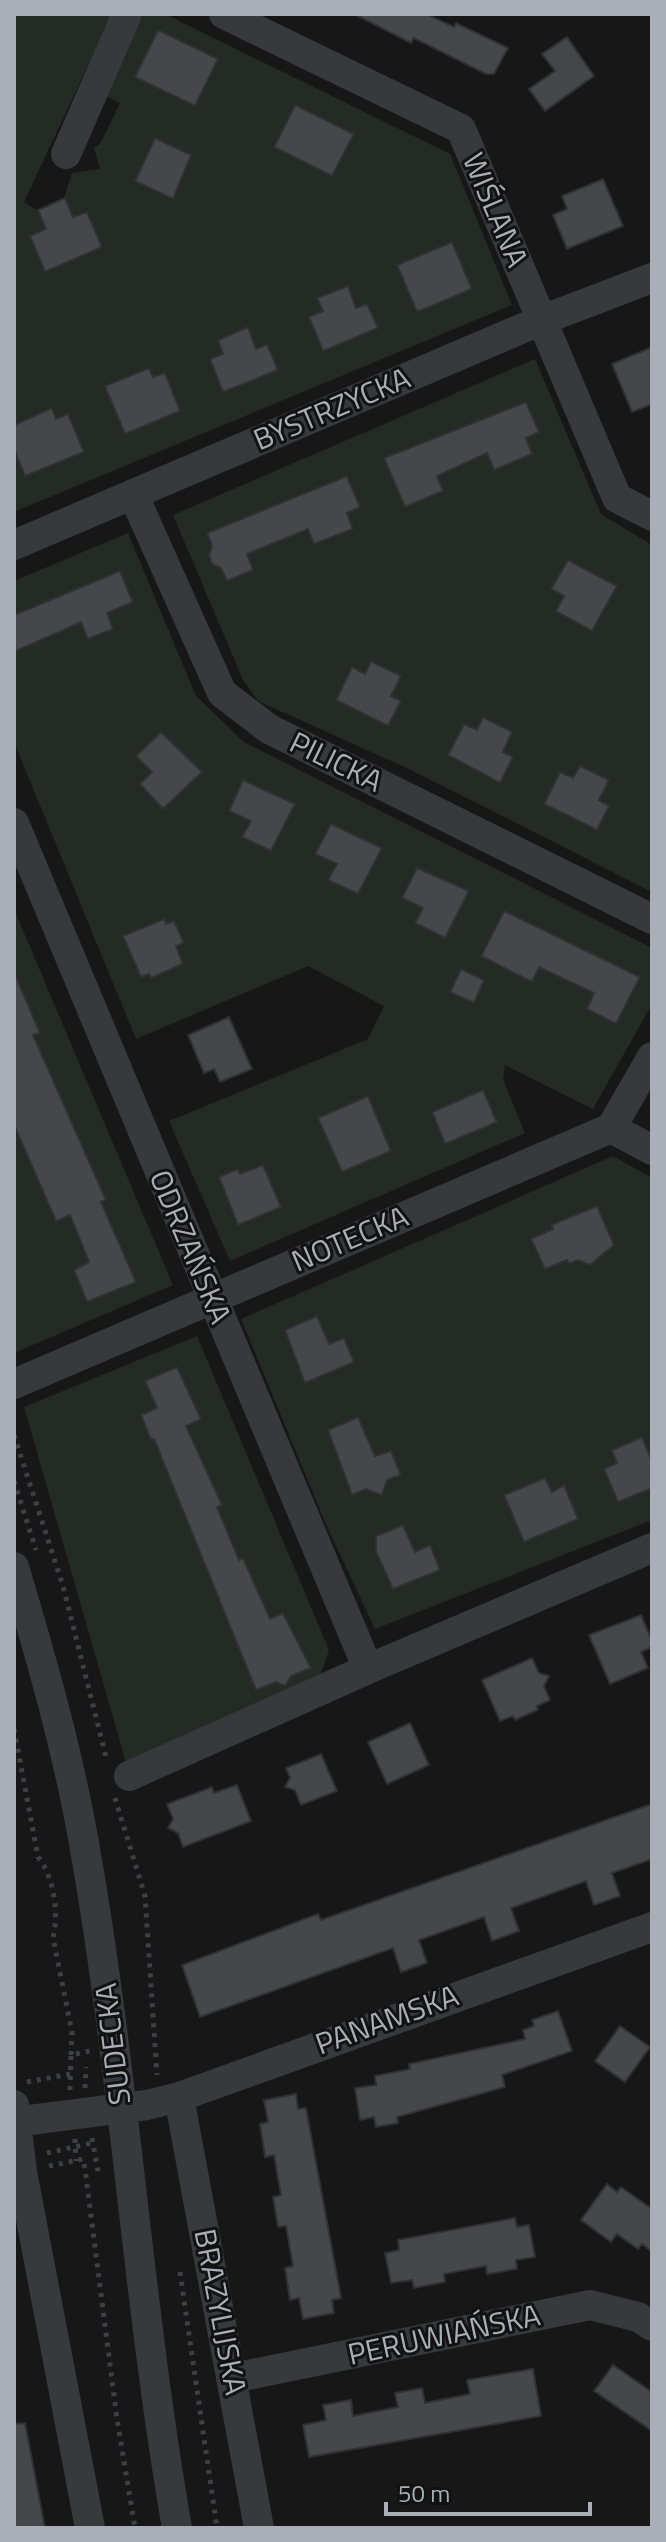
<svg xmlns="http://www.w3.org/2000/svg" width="666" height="2542" font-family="'Titillium Web',sans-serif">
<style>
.green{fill:#232b24}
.building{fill:#46474b;stroke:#313134;stroke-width:2}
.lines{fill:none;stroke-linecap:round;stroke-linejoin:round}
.path{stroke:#3e4044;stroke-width:5;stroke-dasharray:4 6;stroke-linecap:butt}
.minor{stroke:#38393d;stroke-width:30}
.labels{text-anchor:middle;stroke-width:6;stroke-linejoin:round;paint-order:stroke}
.street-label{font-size:30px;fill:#a9aeb7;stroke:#121213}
</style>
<rect width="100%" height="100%" fill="#171718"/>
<path class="green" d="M14 14H112L24 202 37 210 64 198 72 173 100 169 94 148 100 144 120 103 100 94 139 14H165L450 154 512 305 14 512Z
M535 359 601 514 652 545V892L411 770 258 701 243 680 173 515Z
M128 533 196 696 244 742 652 948V1004L593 1109 505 1065 503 1079 525 1133 230 1261 169 1121 368 1039 384 1006 308 966 136 1039 14 742V581Z
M14 909 173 1285 14 1353Z
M613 1156 652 1178V1520L375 1629 328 1529 241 1319Z
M197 1336 329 1650 317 1686 127 1766 24 1407Z"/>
<path class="building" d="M354 14H426L454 27 456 23 508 48 494 74H486L414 38 411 43Z
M158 30 218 59 195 106 135 77Z
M567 37 594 76 545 111 529 89 555 71 542 54Z
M295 105 354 134 332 176 274 147Z
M155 138 191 155 173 199 135 181Z
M603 179 623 226 567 249 553 215 567 209 562 196Z
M65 198 73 217 87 212 102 247 45 272 30 236 46 229 38 210Z
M452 242 472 289 417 312 397 265Z
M348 286 356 308 367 304 378 328 323 351 309 317 323 311 317 298Z
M248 327 256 349 267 344 278 370 223 392 210 359 223 354 218 340Z
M652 347V404L632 412 612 364Z
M149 368 153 377 165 373 180 411 125 434 105 386Z
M526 402 539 432 526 438 532 454 494 470 487 453 437 476 443 491 405 507 384 458Z
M52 408 56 419 68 414 84 452 25 476 14 449V425Z
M347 476 360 507 347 513 353 529 314 544 308 529 247 554 253 570 227 581 221 568 212 564 209 555 212 546 207 533Z
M568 560 617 586 592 631 556 611 564 596 551 589Z
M120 571 133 602 107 613 113 629 88 639 81 622 14 652V615Z
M371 661 401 676 391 696 401 701 388 726 336 700 352 667 365 674Z
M483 717 512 732 503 752 513 757 500 783 448 755 464 724 477 730Z
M161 732 202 772 163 809 140 784 152 772 136 756Z
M580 766 609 780 599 800 609 806 597 830 544 804 560 772 573 778Z
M243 780 295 804 271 851 242 837 251 821 229 811Z
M331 824 382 848 358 894 328 880 337 864 315 854Z
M417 868 469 891 445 938 415 923 423 908 402 898Z
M504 911 640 977 616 1024 587 1009 594 993 539 967 532 982 481 956Z
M164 919 166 924 174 921 184 943 176 946 183 964 151 978 149 974 141 977 123 936Z
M461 969 484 980 474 1003 450 992Z
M14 972 40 1033 33 1035 106 1200 101 1202 136 1282 87 1302 74 1270 89 1262 70 1215 56 1221 14 1125Z
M229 1017 252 1069 220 1082 214 1069 204 1073 188 1035Z
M483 1090 497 1122 445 1144 432 1112Z
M368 1096 391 1151 342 1172 318 1118Z
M263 1165 281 1207 238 1225 219 1177 238 1169 240 1174Z
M597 1206 614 1245 590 1265 578 1260 569 1264 567 1260 545 1269 531 1239 553 1229 551 1225Z
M317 1316 329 1344 344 1338 354 1362 305 1383 285 1330Z
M177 1367 201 1419 186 1426 222 1505 217 1507 239 1560 243 1558 270 1619 283 1613 311 1668 291 1676 285 1686 276 1682 256 1690 154 1439 151 1440 141 1415 157 1408 145 1381Z
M358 1417 375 1456 391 1451 401 1475 387 1480 382 1495 366 1489 352 1495 328 1430Z
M642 1437 652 1461V1488L618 1502 604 1469 617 1463 612 1450Z
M545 1478 552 1492 564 1485 578 1519 524 1542 504 1495Z
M403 1525 415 1552 430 1545 440 1570 393 1589 376 1552V1536Z
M641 1615 652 1641V1647L641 1652 648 1668 610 1684 589 1635Z
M532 1658 539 1673 549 1676 544 1686 550 1700 537 1706 538 1710 515 1720 513 1716 500 1721 482 1680Z
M410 1723 429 1765 387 1784 368 1742Z
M321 1754 337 1791 301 1805 295 1790 285 1787 290 1778 286 1768Z
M237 1785 251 1821 183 1847 178 1833 168 1828 173 1819 167 1804 212 1787 214 1793Z
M652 1804V1859L612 1873 620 1896 594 1905 586 1881 511 1908 519 1931 492 1941 484 1917 419 1940 427 1963 413 1968 401 1972 393 1948 200 2017 182 1965 318 1914 321 1920Z
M558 2011 572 2051 502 2075 505 2087 397 2117 398 2123 376 2127 374 2117 360 2120 355 2088 376 2085 375 2076 410 2069 409 2064 525 2039 523 2030 534 2026 532 2020Z
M620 2026 650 2047 625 2082 595 2061Z
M296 2094 298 2109 306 2108 341 2298 332 2300 334 2313 303 2319 299 2298 290 2300 285 2268 293 2266 286 2226 278 2227 273 2197 281 2195 274 2155 265 2157 260 2124 268 2122 264 2100Z
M607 2184 617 2192 621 2187 652 2209V2252L642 2244 638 2249 617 2234 611 2242 581 2220Z
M515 2218 517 2227 529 2225 535 2257 516 2260 517 2269 487 2274 486 2266 444 2274 445 2282 414 2288 412 2280 391 2283 385 2253 399 2250 398 2240Z
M613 2365 652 2392V2431L594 2391Z
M533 2369 541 2416 309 2457 303 2425 326 2420 323 2405 351 2400 353 2416 398 2407 395 2393 422 2388 425 2403 470 2394 467 2380Z
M25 2423 45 2528H14V2424Z"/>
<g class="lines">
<path class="path" d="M14 1435 63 1586 107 1761
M14 1481 36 1550
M14 1729 38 1857C54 1877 59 1912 53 1938L72 2032 71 2055
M115 1798 145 1896 157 2075
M27 2082 70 2074
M85 2088 86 2067
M70 2090 71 2055 90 2051
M92 2138 98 2171
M75 2139 76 2161
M47 2153 92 2143
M49 2166 83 2159 85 2169 117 2419 135 2528
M180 2272 217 2528"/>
<path class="minor" d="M224 14 461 129 617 498 652 516
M66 154 127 14
M133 494 222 693 269 729 652 919
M14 545 542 320 652 278
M14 823 368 1669 652 1548
M611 1128 652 1150
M14 1384 611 1128 652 1057
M14 1567C42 1661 70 1758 86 1855 125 2078 138 2305 177 2528
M129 1776 368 1669
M179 2097 259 2528
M14 2105 22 2172 90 2528
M14 2122 147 2105 179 2097 652 1927
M233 2378 590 2305 638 2317 652 2326"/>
</g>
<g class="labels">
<g class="street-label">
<text transform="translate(495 210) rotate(67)" y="10">WIŚLANA</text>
<text transform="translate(332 409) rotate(-23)" y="10">BYSTRZYCKA</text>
<text transform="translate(336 762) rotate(26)" y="10">PILICKA</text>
<text transform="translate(350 1239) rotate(-23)" y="10">NOTECKA</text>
<text transform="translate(190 1247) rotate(67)" y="10">ODRZAŃSKA</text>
<text transform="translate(387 2020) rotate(-20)" y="10">PANAMSKA</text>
<text transform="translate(113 2044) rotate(-97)" y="10">SUDECKA</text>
<text transform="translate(220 2312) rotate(79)" y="10">BRAZYLIJSKA</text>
<text transform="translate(444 2335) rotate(-12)" y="10">PERUWIAŃSKA</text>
</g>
</g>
<rect width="666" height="2542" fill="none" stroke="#a9aeb7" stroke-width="32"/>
<path d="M386 2502v12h204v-12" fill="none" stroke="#a9aeb7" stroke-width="4"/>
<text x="398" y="2502" font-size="24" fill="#a9aeb7" stroke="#121213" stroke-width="6" paint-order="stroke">50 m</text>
</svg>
